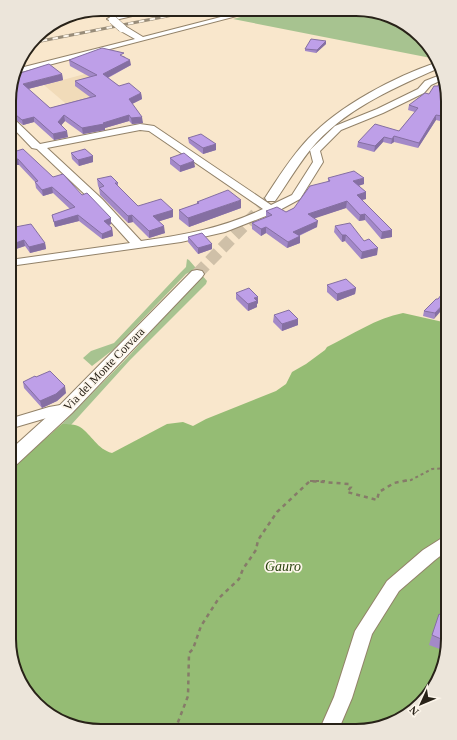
<svg xmlns="http://www.w3.org/2000/svg" width="457" height="740" font-family="'Times New Roman',serif">
<style>
.built{fill:#f1dbb9}
.green{fill:#a7c390}
.forest{fill:#95bc74}
.lines{fill:none;stroke-linecap:round;stroke-linejoin:round}
.major-tunnel{stroke:#cfc0a8;stroke-width:12;stroke-dasharray:12 6;stroke-linecap:butt}
.minor-casing{stroke:#928269;stroke-width:2}
.major-casing{stroke:#928269;stroke-width:2}
.path-far1{stroke:#867b69;stroke-width:2;stroke-dasharray:3 3;stroke-linecap:butt}
.path{stroke:#867b69;stroke-width:2.5;stroke-dasharray:4 4;stroke-linecap:butt}
.minor{fill:#fff;fill-rule:evenodd}
.major{fill:#fff;fill-rule:evenodd}
.rail-casing{stroke:#988c79;stroke-width:3}
.rail{stroke:#fdf6eb;stroke-width:2;stroke-dasharray:5.5;stroke-linecap:butt}
.minor-bridge-casing{stroke:#928269;stroke-width:9;stroke-linecap:butt}
.minor-bridge{stroke:#fff;stroke-width:8}
.wall{fill:#a389c8}
.shaded-wall{fill:#856fa2}
.building{fill:#be9fe8;stroke:#856fa2}
.labels{text-anchor:middle;stroke-width:3.5;stroke-linejoin:round;paint-order:stroke}
.street-label{font-size:12px;fill:#282218;stroke:#fdf6eb}
.near-park-label{font-size:14px;font-style:italic;fill:#29420e;stroke:#fdf6eb}
.rim{fill:none;stroke:#282218;stroke-width:2}
</style>
<rect width="100%" height="100%" fill="#f9e7cc"/>
<path class="built" d="M96 71 109 81 135 92 71 108 44 85Z"/>
<path class="green" d="M268 10 374 11 416 32 436 59 233 19Z
M187 259 189 260 207 281 206 284 130 360 71 425 62 424 127 358 202 275 190 272 186 274 114 349 92 366 83 358 91 351 114 343 181 272 186 267Z"/>
<path class="forest" d="M403 313 443 322H448V645L429 695 391 724 356 731 89 730 45 712 16 674 9 639V471L62 424C68 424 75 424 80 427 92 435 97 449 112 453L167 424 183 422 193 426 206 419 276 391 286 384 292 372 306 364 325 350 327 347C352 335 376 318 403 313Z"/>
<g class="lines">
<path class="major-tunnel" d="M197 274 271 198"/>
<g class="minor-casing">
<path id="minor" d="M147 9H162L111 21 107 19 111 17Z
M248 10H260L14 74 16 69 135 39 119 30V26H125L143 37Z
M443 74 444 79 431 85 424 93 383 113 341 130 320 151 323 162 300 199 276 212 225 232 181 242 10 266V260L130 243 94 203 37 149 32 148 10 125V117L13 118 40 144 140 124 154 126 271 205 292 195 313 162 310 150 335 126 377 109 418 89 425 81ZM140 130 149 131 263 209C223 228 184 235 141 241L102 199 47 148Z
M66 404 71 406 73 409 71 412 50 417 9 429V419L49 407Z
M448 536V550L435 560 399 591 372 634 352 698 338 731H319L334 697 355 631 387 581 423 550 442 538Z"/>
</g>
<g class="major-casing">
<path id="major" d="M438 62 441 67C397 87 350 106 316 143 300 161 289 181 275 201H267L265 198C278 178 291 157 308 139 340 105 394 77 438 62Z
M197 270 202 271 204 274 202 277 72 413 15 466 9 467V451L60 405 192 271Z"/>
</g>
<path class="path-far1" d="M310 481H325
M404 481 411 480 432 469 448 468"/>
<path class="path" d="M175 730 188 696 189 653 193 649 201 626 219 598 239 579 243 569 256 550 258 540 277 512 310 481 349 484 351 487 347 492 377 500 379 492 394 483 409 480"/>
<use href="#minor" class="minor"/>
<use href="#major" class="major"/>
<g class="rail-casing">
<path id="rail" d="M31 43 198 10"/>
</g>
<use href="#rail" class="rail"/>
<g class="minor-bridge-casing">
<path id="minor-bridge" d="M113 20 122 28"/>
</g>
<use href="#minor-bridge" class="minor-bridge"/>
</g>
<path class="wall" d="M326 44 316 53 305 51V49Z
M124 56 131 65 108 78 119 86 141 93 142 99 132 104 143 123 132 124 129 121 105 128V130L83 134 65 121 61 125 68 137 54 140 34 122 23 125 10 116V89L62 74 63 80 28 89 50 108 90 97 75 86V81L90 77 70 66 69 60Z
M448 101V123L436 120 418 148 394 142 391 144 383 142 374 152 357 147 358 142 399 131 415 112 408 110 409 105Z
M188 138 216 144V150L203 154 189 143Z
M10 152 82 195 111 218V224L109 225 112 228 113 236 102 239 79 221 55 227 52 215 70 209 53 193 43 196 36 188 35 182 19 165H17L10 158Z
M71 153 93 156V162L79 166 72 159Z
M170 158 195 167 180 172 170 164Z
M328 178 364 184 358 186 366 192V199L362 200 392 237 381 239 365 220 359 221 346 208 314 218 317 227 299 236H300V243L287 248 266 233 261 236 252 229V223L266 218V211L286 212 294 208 328 181Z
M97 179 118 183V187L138 206 173 210V217L159 221 165 233 149 238 133 222 128 223 100 195 99 188 98 186Z
M197 202 241 208 189 227 179 219V210L197 204Z
M335 226 364 241 377 255 361 259 345 241 342 242 334 232Z
M10 228 45 243 46 249 30 253 25 246 10 251Z
M188 237 212 244V249L198 254 188 242Z
M327 285 356 288 355 294 337 301 327 292Z
M236 293 258 303 257 304V307L248 311 236 299Z
M438 299 434 319 423 316 424 311Z
M274 315 298 319V325L282 331 273 322Z
M36 377 66 393 57 401 42 408 24 388 23 382Z
M448 602V645L445 651 429 645 432 635 443 616Z"/>
<path class="shaded-wall" d="M326 41V44L316 53 317 50Z
M19 59H21V64L17 66Z
M130 60 131 65 103 80V74Z
M62 74 63 80 24 90 23 84Z
M141 93 142 99 130 105 129 99Z
M64 115 65 121 59 128 58 122Z
M129 115V121L105 128V130L83 134 82 128 103 123Z
M436 115V120L418 148 419 143Z
M34 117V122L23 125 22 120Z
M142 117 143 123 132 124 131 118Z
M15 127 16 133 13 134 14 138 10 139V129Z
M67 131 68 137 54 140 53 134Z
M394 136V142L391 144 392 139Z
M384 137 383 142 374 152 375 146Z
M216 144V150L203 154V148Z
M93 156V162L79 166 78 160Z
M16 159H18L19 165H17Z
M194 161 195 167 180 172V166Z
M364 178V184L352 188 353 181Z
M52 187 53 193 43 196 42 190Z
M366 192V199L356 201 357 195Z
M241 200V208L189 227 188 218Z
M347 201 346 208 307 221 308 214Z
M173 210V217L154 223 153 216Z
M365 214V220L359 221 360 215Z
M78 215 79 221 55 227 54 222Z
M132 215 133 222 128 223V216Z
M111 218V224L104 227V221Z
M318 221 317 227 293 238V232Z
M164 226 165 233 149 238V231Z
M266 227V233L261 236V229Z
M112 228 113 236 102 239V234Z
M392 230V237L381 239 382 232Z
M342 235H346L345 241 342 242Z
M300 236V243L287 248 288 242Z
M24 240 25 246 10 251V245Z
M45 243 46 249 30 253 29 247Z
M212 244V249L198 254V248Z
M378 248 377 255 361 259 362 252Z
M356 288 355 294 337 301V294Z
M258 297V303L257 304V307L248 311V304L254 298Z
M448 299V303L434 319 435 313Z
M298 319V325L282 331V324Z
M65 386 66 393 57 401 42 408 40 401Z"/>
<path class="building" d="M311 39 326 41 317 50 305 49Z
M102 48 124 53 120 55 130 60 103 74 119 86 129 83 141 93 129 99 142 117 131 118 129 115 103 123 104 124 82 128 64 115 58 122 67 131 53 134 34 117 22 120 10 110V89L14 75 49 64 62 74 23 84 50 108 96 96 75 81 97 75 69 60Z
M440 80 444 81 448 101V117L436 115 419 143 394 136 392 139 384 137 375 146 358 142 375 124 399 131 418 108 409 105 425 93 429 94 434 86H438Z
M10 122 15 127 10 129Z
M10 129 13 132 10 133Z
M201 134 216 144 203 148 188 138Z
M23 149 53 177 63 174 82 195 87 193 111 218 104 221 112 228 111 229 112 230 102 234 78 215 54 222 52 215 75 207 52 187 42 190 35 182 38 181 18 159H16L10 153Z
M85 149 93 156 78 160 71 153Z
M184 153 194 161 180 166 170 158Z
M354 171 364 178 353 181 366 192 357 195 392 230 382 232 365 214 360 215 347 201 308 214 318 221 293 232 300 236 288 242 266 227 261 229 252 223 272 215 266 211 277 207 286 212 294 208 310 186 330 181 328 178Z
M111 176 118 183H115L138 206 161 199 173 210 153 216 164 226 149 231 132 215 128 216 99 188 104 186 97 179Z
M228 190 241 200 188 218 179 210 199 203 197 202Z
M350 223 364 241 369 239 378 248 362 252 346 235H342L335 226Z
M31 224 45 243 29 247 24 240 10 245V228Z
M202 233 212 244 198 248 188 237Z
M346 279 356 288 337 294 327 285Z
M448 286V299L435 313 424 311 436 299H438Z
M249 288 258 297 254 298 257 301 248 304 236 293Z
M289 310 298 319 282 324 274 315Z
M50 371 65 386 56 394 40 401 23 382 35 376 36 377Z
M448 602V642L432 635 439 614 443 616Z"/>
<g class="labels">
<g class="street-label">
<text transform="translate(104 369) rotate(-46)" y="4">Via del Monte Corvara</text>
</g>
<g class="near-park-label">
<text x="283" y="571">Gauro</text>
</g>
</g>
<path d="M0 0H457V740H0ZM101 16H356A85 85 0 0 1 441 101V639A85 85 0 0 1 356 724H101A85 85 0 0 1 16 639V101A85 85 0 0 1 101 16Z" fill="#ece5da" fill-rule="evenodd"/>
<path class="rim" d="M101 16H356A85 85 0 0 1 441 101V639A85 85 0 0 1 356 724H101A85 85 0 0 1 16 639V101A85 85 0 0 1 101 16Z"/>
<g transform="translate(421 704) rotate(226)" stroke="#fdf6eb" stroke-width="3" paint-order="stroke">
<path d="M0-3L7 15L0 10L-7 15Z" fill="#282218"/>
<text y="-6" font-size="11" font-weight="bold" text-anchor="middle" fill="#282218">N</text>
</g>
</svg>
